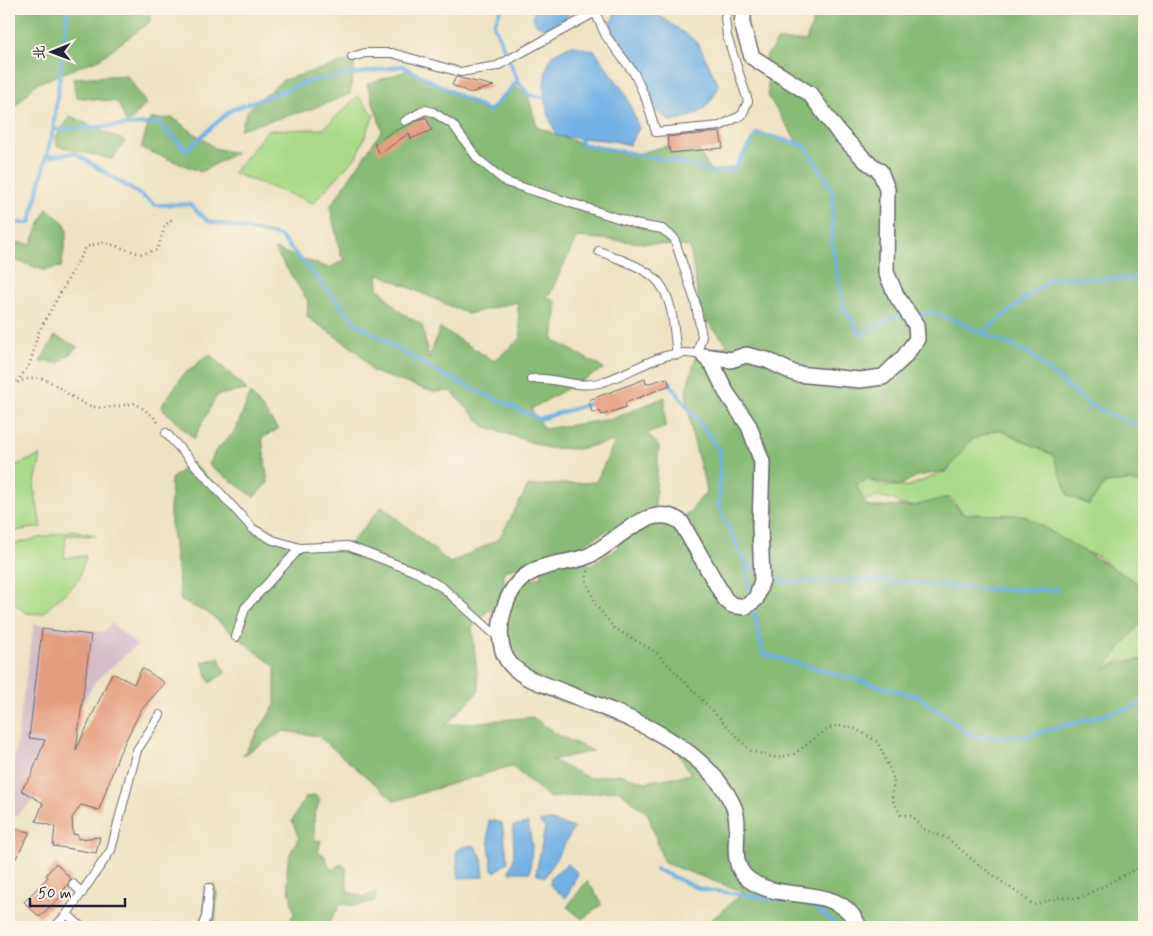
<svg xmlns="http://www.w3.org/2000/svg" width="1153" height="936" font-family="Mynerve,'LXGW WenKai TC',sans-serif">
<style>
.industrial{fill:#d2bdc8}
.green{fill:#aadb8a;stroke:#667e62}
.forest{fill:#87bb76;stroke:#546e58;fill-rule:evenodd}
.water{fill:#71b1e5;stroke:#4a6a90}
.lines{fill:none;stroke-linecap:round;stroke-linejoin:round}
.stream{stroke:#71b1e5;stroke-width:4}
.building{fill:#e49d7e}
.lane-casing{stroke:#69656a;stroke-width:10}
.street-casing{stroke:#69656a;stroke-width:18}
.path{stroke:#69656a;stroke-width:2.5;stroke-dasharray:1 4;stroke-linecap:butt}
.lane{stroke:#fff;stroke-width:8}
.street{stroke:#fff;stroke-width:15}
</style>
<rect width="100%" height="100%" fill="#fcf5e5"/>
<filter id="ink" filterUnits="userSpaceOnUse"><feTurbulence type="fractalNoise" baseFrequency=".02" numOctaves="2"/><feDisplacementMap in="SourceGraphic" scale="10" xChannelSelector="R" yChannelSelector="G"/><feConvolveMatrix kernelMatrix="1 2 1 2 8 2 1 2 1" color-interpolation-filters="sRGB"/></filter>
<filter id="wash" filterUnits="userSpaceOnUse"><feTurbulence type="fractalNoise" baseFrequency=".0096" numOctaves="4" result="noise"/><feDisplacementMap in="SourceGraphic" scale="20" xChannelSelector="R" yChannelSelector="G"/><feGaussianBlur stdDeviation="1.12" result="paint"/><feColorMatrix in="noise" values="0 0 0 0 0 0 0 0 0 0 0 0 0 0 0 0 0 1.4 0 .05"/><feComposite in="paint" operator="in"/></filter>
<g filter="url(#wash)">
<rect width="100%" height="100%" fill="#ede2c1"/>
<path class="industrial" d="M111 623 137 645 95 681 82 705 61 763 37 798 9 822V768L13 765 34 624 104 632Z"/>
<path class="green" d="M358 96 374 115 356 157 313 203 233 173 268 130 323 129Z
M998 429 1053 455 1068 495 1089 505 1105 483 1129 481 1144 484V607L1139 593 1099 557 1052 537 963 514 952 498 948 497 929 509 899 504 895 500 881 497 863 500 854 492 856 484 868 480 885 486H909L947 471 956 456 971 440Z
M41 455 34 488 41 527 9 532V468Z
M73 530 96 536 66 535 64 558 86 556 78 581 42 614 26 613 9 599V545Z
M1144 617V659L1120 661 1095 675Z"/>
<path class="forest" d="M9 9H150V22L99 59 36 84 9 113Z
M791 9H1144V484L1129 481 1105 483 1089 505 1068 495 1053 455 998 429 971 440 947 471 917 476 899 486 868 480 856 484 863 500 869 507 914 506 948 497 963 514 1023 515 1136 582 1144 602V618L1103 670 1114 664 1144 660V927H703L744 892 664 863 648 814 618 790 550 798 511 766 395 801 318 736 284 731 243 755 275 705V667L208 613 181 601 170 515 171 479 191 462 273 540 348 546 382 506 450 563 499 539 528 486 596 482 615 441 578 449 548 448 484 426 451 391 433 392 373 372 357 351 307 317 308 301 274 249 329 268 346 259 341 256 330 207 382 130 367 84 409 70 489 111 513 86 528 95 537 127 581 144 637 154 691 139 712 172 736 166 757 133 797 142 768 96V64L763 61 777 41H806L814 20ZM577 237 690 247 701 315 728 345 697 354 686 390 692 434 707 491 681 522 654 516 659 446 647 433 665 428V397L612 419 544 429 531 409 604 368 553 340 557 303 545 296 550 294ZM377 273 468 314 517 302 521 338 494 361 440 328 429 359 422 325 399 311 378 288ZM611 528 618 548 590 565 571 551ZM537 558 542 576 505 588 503 572ZM492 606 498 652 531 691 667 736 691 774 645 782 619 774 589 778 552 760 593 751 558 735 533 717 446 725 479 691 472 628Z
M355 59 350 94 309 110 240 129 248 110 283 80Z
M127 75 146 104 127 125 118 102 76 97 73 78Z
M70 116 125 141 112 159 57 146 56 137Z
M173 118 215 148 235 153 201 172 141 148 150 119Z
M47 208 65 224 67 232 61 267 43 270 9 258V242L31 244Z
M55 336 78 347 59 363 40 362Z
M209 354 247 390 217 395 194 439 161 407 183 375Z
M250 393 278 429 262 438 268 483 254 497 209 465 215 451 236 430Z
M219 658 225 673 210 683 202 662Z
M315 795 320 800 314 817 315 841 321 840 318 852 324 855 331 870 341 864 346 868 347 891 363 897 376 892 375 901 356 906 341 904 326 927H286L294 914C289 884 279 866 299 838L292 821 305 798Z
M587 881 600 900 601 905 582 919 567 907Z
M213 884 217 893 215 927H200L204 914 205 888Z"/>
<path class="water" d="M535 9H572L562 23 544 28 536 24 533 17Z
M624 9H646L660 16 698 43 719 86C706 112 699 116 671 121L656 111 639 69 609 29 615 13Z
M571 45 595 51 625 93 639 128 629 145C605 137 581 140 557 136 544 107 538 85 552 55Z
M489 820 502 823 508 862 495 872 492 869 488 836Z
M550 820 574 828 545 877 536 874 545 828 539 822Z
M528 823 532 846 530 872H509L514 859 513 826Z
M474 845 482 857 484 877 459 878 456 851 463 847Z
M567 864 578 873 566 898 550 885 551 877Z"/>
<g class="lines">
<path class="stream" d="M518 81 528 95 548 98
M53 130 160 123 186 150 231 110 310 81 402 66 489 111 518 81 494 25 501 9
M580 136 581 144 673 161 712 172 733 170 757 133 805 145 833 191 832 242 843 307 861 334 896 317 904 316
M45 157 75 153 156 205 189 204 208 221 280 236 357 324 435 371 539 419 593 403
M9 223H30L53 130 68 9
M914 315 934 312 1027 352 1088 404 1144 429
M983 332 1051 278 1144 279
M664 382 668 381 720 450 719 507 745 563 752 597
M745 563 758 570
M765 572 785 582 877 580 980 589 1058 590
M753 606 763 654 919 697 974 737 1027 736 1144 704
M656 869 700 889 811 904 839 927"/>
</g>
<g id="blocks">
<path class="building" d="M456 77 460 78 494 86 470 93 452 85Z
M426 117 432 130 411 139 409 133 380 154 374 145 390 133Z
M720 132 723 148 670 153 667 137Z
M667 378 670 385 625 403 626 407 602 415 600 411 592 413 589 400 645 379 646 384Z
M42 629 91 635 76 750 112 673 134 684 142 668 165 683 141 710 119 754 99 810 81 805 72 818 73 834 78 835V839L100 837 96 853 53 846 55 827 36 821 43 803 21 790 31 776 45 740 29 738Z
M9 827 30 832 9 871Z
M56 863 71 879 62 893 63 895 39 917 24 902 48 877 46 875Z"/>
</g>
</g>
<g filter="url(#ink)">
<use href="#blocks" fill-opacity="0" stroke="#69656a" stroke-width="1"/>
<g class="lines">
<g class="lane-casing">
<path id="lane" d="M595 12 606 36 634 73 646 99 656 132 720 126 742 115 748 101 727 36 725 17 731 9
M352 57 365 53H392L460 72 497 66 601 9
M405 121 425 110 433 112 453 125 478 159 506 182 639 225 662 229 674 238 695 301 702 336 697 354
M599 251C618 259 651 268 662 287 674 306 674 333 677 355
M531 379C554 376 575 389 599 383 631 375 665 345 700 355
M166 433 253 529 273 540 300 548 348 546 416 572 443 588 501 640
M236 637 245 608 300 548
M73 884 82 893
M67 914 111 850 137 750 160 715
M55 927 67 914 81 927
M159 927V924
M202 927 206 917 209 888"/>
</g>
<g class="street-casing">
<path id="street" d="M704 356 713 365 726 392 749 426 762 462 760 527 762 580 756 599 745 607 732 605 725 599 681 522C650 499 615 544 588 556 569 564 548 562 530 573 506 586 495 626 503 651 507 664 517 671 528 678 596 706 700 734 733 805 744 827 726 860 747 878 780 906 839 880 859 927
M704 356 731 360 746 355 767 360 796 374 860 380 883 377 904 357 917 339 916 325 896 295 886 272 887 189 880 171 866 161 839 133 810 94 752 57 742 24 744 9"/>
</g>
<path class="path" d="M17 382 30 364 38 333 86 247 104 242 140 254 157 250 165 226 174 217
M9 388C45 363 55 390 85 404 101 411 118 406 135 403L153 416 160 425
M588 571 586 579 596 605 614 628 657 653 751 751 777 758 794 754 829 728 837 726 852 727 878 742 894 779 892 799 901 815 912 816 923 829 947 838 975 862 1034 905 1060 897 1080 898 1144 865"/>
<use href="#lane" class="lane"/>
<use href="#street" class="street"/>
</g>
</g>
<rect width="1153" height="936" fill="none" stroke="#fcf5e5" stroke-width="30"/>
<g transform="translate(52 52) rotate(269)" stroke="#fcf5e5" stroke-width="4" paint-order="stroke">
<path d="M0-4L9 19L0 12L-9 19Z" fill="#22223b"/>
<text y="-8" font-size="14" font-weight="bold" text-anchor="middle" fill="#22223b">北</text>
</g>
<path d="M30 898v8h95v-8" fill="none" stroke="#22223b" stroke-width="2.5"/>
<text x="38" y="898" font-size="15" fill="#22223b" stroke="#fcf5e5" stroke-width="4" paint-order="stroke">50 m</text>
</svg>
